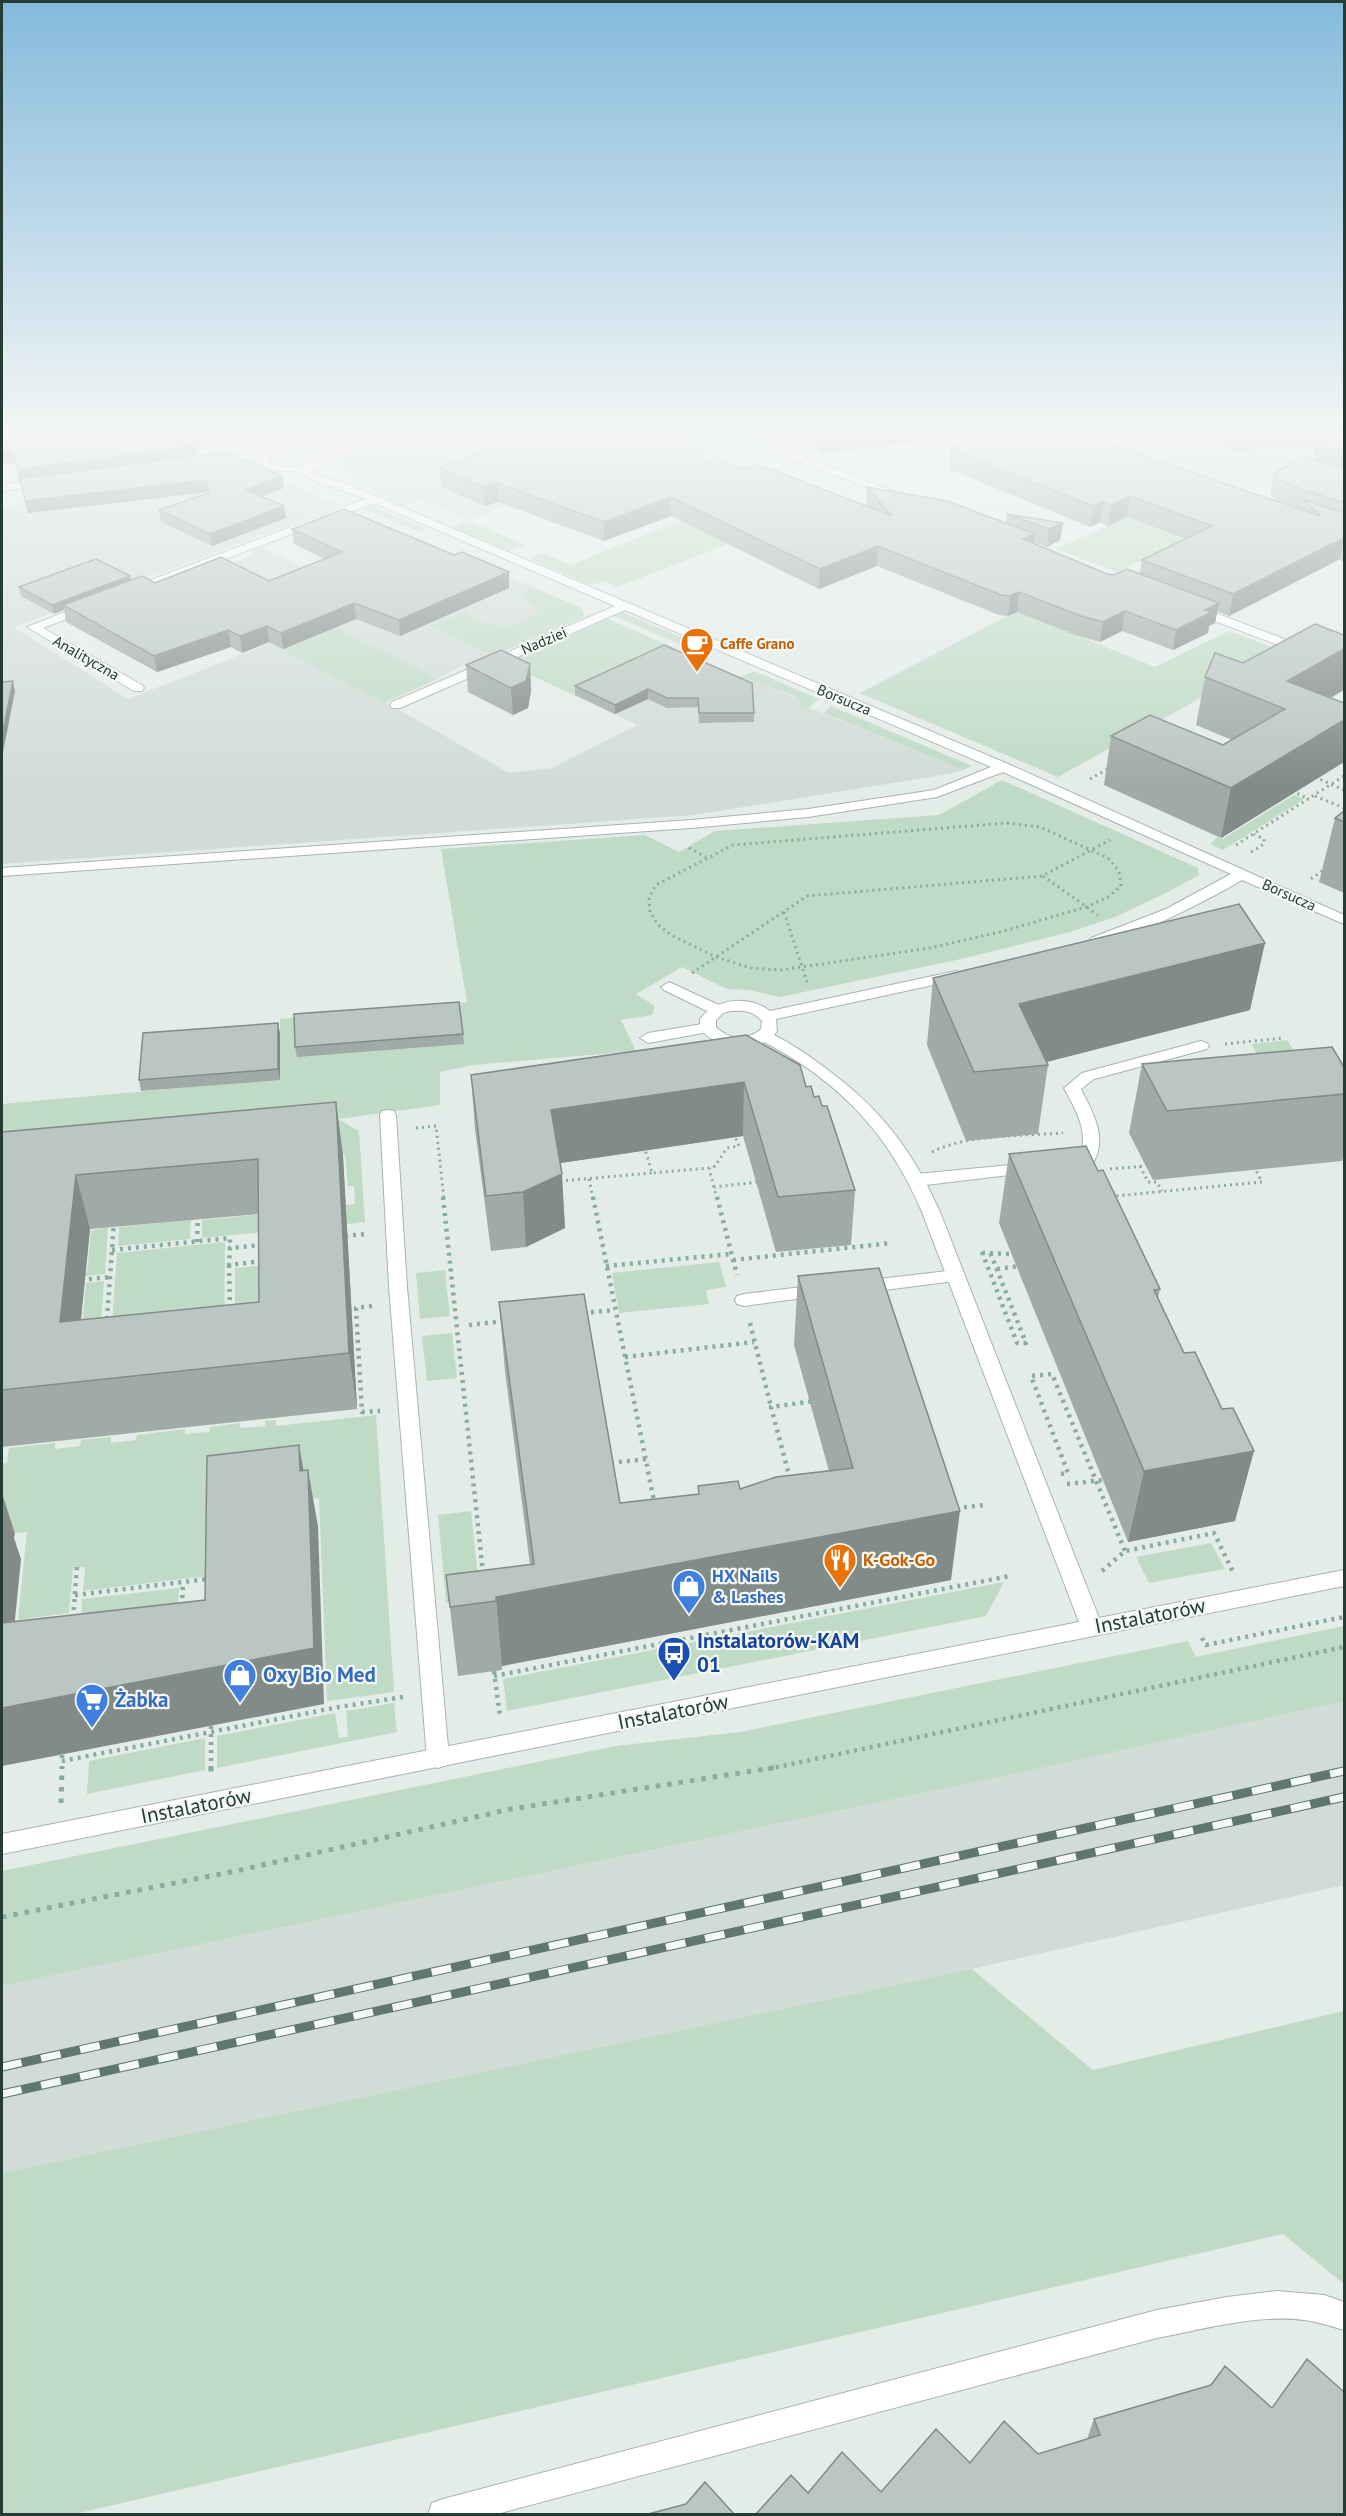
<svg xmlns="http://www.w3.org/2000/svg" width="1346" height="2516" font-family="'PT Sans',sans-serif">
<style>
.built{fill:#d2dcd7}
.green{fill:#bfdbc6}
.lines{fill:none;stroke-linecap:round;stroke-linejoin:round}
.service-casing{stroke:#a7b4af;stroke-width:2}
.minor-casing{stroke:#a7b4af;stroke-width:2}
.path-far3{stroke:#88aca0;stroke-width:2;stroke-dasharray:2 3;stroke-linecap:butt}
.path-far2{stroke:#88aca0;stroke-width:3;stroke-dasharray:2 4;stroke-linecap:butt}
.path-far1{stroke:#88aca0;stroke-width:4.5;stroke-dasharray:3 5;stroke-linecap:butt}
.path{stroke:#88aca0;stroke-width:5;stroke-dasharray:4.5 7;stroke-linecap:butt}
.service{fill:#fff;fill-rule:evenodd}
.minor{fill:#fff;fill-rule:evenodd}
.rail-casing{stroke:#607770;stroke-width:9}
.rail{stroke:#f4f9f6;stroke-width:7;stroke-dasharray:20;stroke-linecap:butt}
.wall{fill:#a0aaa6;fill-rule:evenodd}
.shaded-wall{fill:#828b87}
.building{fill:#bac6c1;stroke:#828b87;stroke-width:1.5;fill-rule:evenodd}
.labels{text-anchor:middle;stroke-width:4.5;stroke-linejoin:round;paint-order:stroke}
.far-street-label{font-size:15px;fill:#253c35;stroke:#f4f9f6}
.far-food-label{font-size:15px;font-weight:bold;fill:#c56008;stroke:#f4f9f6;text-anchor:start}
.food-label{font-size:18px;font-weight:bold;fill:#c56008;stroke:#f4f9f6;text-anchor:start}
.shop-label{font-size:18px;font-weight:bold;fill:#366cbe;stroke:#f4f9f6;text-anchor:start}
.near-street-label{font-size:21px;fill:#253c35;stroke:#f4f9f6}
.near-transit-label{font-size:21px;font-weight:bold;fill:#164399;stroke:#f4f9f6;text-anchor:start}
.near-shop-label{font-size:21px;font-weight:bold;fill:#366cbe;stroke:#f4f9f6;text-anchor:start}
</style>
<rect width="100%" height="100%" fill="#e4ece8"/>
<path class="built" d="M489 433H572L631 457 468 520 420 499 403 506 370 491 374 489 339 466 346 454 357 449Z
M1077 433H1344V446L1252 491Z
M267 474 341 506 14 627 128 699 271 643 400 710 509 773 552 768 637 725 571 694 672 647 741 677 795 697 801 702V706L815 710 963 770 954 773 695 815 2 864V507Z
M410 535 582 608 584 617 472 664H465L438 679 210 567 227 565 249 557 254 550 262 547 315 573Z
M1344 1701V1885L972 1969 2 2173V1986L1019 1773Z"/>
<path class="green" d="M679 433H755L769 453 698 460Z
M734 498 790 520 617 587 605 581 590 585 530 559 540 552 571 565Z
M371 506 427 529 420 532 362 508Z
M1127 517 1185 539 1117 572 1056 549Z
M468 520 518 542 525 545 511 550H507L452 527Z
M531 587 582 608 584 617 493 656 430 626 465 612C484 629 520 632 538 610L520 595Z
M1017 611 1155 667 1229 631 1299 657 1213 691 1058 777 860 693Z
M617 612H622L688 640 687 642 682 645 612 615Z
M608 619 672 647 571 694 505 663Z
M320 620 438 679 384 703 268 642Z
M754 671 819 699 808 708 800 706 801 702 795 696 741 677Z
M831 706 972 766 963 770 824 713Z
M1002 780 1198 868 1199 875 1168 892 1115 917 1070 932 961 959 780 997 749 990 727 989 682 967 636 994 655 1006 652 1015 621 1020 636 1051 473 1065 440 1072V1105L338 1119 359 1131 365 1222 347 1224 345 1205 355 1204 354 1186H348L345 1154 2 1209V1104L280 1079V1019L467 1002 441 849 645 835 679 852 715 831 939 815Z
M1294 795 1304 799 1223 850 1210 844 1218 837 1222 839Z
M1287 1040 1315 1084 1277 1087 1251 1044Z
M286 1212V1230L202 1238V1220Z
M191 1220 190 1239 118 1246 119 1227Z
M108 1227 105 1274 84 1276 87 1272 91 1231Z
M225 1242 224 1340 110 1351 117 1253Z
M719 1262 726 1287 706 1290 709 1304 619 1313 612 1273Z
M265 1265 266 1335 235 1338V1268Z
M445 1270 450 1316 420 1319 416 1273Z
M104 1281 99 1352 82 1329 86 1283Z
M452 1333 457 1378 427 1381 422 1336Z
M376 1415 394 1692 327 1701 319 1498 217 1510 216 1575 83 1591 85 1567 73 1568 69 1613 18 1620 27 1532 2 1534V1464L7 1463 9 1448 55 1443V1449L80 1446 81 1440 111 1437V1443L136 1440 137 1435 185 1429V1434L209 1432 210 1427 240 1423V1428L265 1426V1421L276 1420V1426Z
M471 1511 480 1599 446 1603 438 1515Z
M1211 1543 1225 1569 1149 1583 1136 1557Z
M1004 1582 986 1616 507 1711 503 1679Z
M179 1588 177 1638 79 1651 82 1599Z
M1344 1626V1701L1019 1773 2 1986V1871L616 1746 740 1732 1188 1641 1196 1657Z
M394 1703 397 1732 217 1768V1736L335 1713 339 1738 348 1737 346 1711Z
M205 1738V1770L87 1794 89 1761Z
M972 1969 1093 2070 1344 2011V2284L1283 2234 75 2514H2V2173Z"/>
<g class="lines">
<g class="service-casing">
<path id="service" d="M669 982 723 1007 725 1010 723 1013H711L664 990 661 987Z
M708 1023 716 1028 714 1031 648 1043 640 1038 648 1033Z
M1201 1041 1207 1043 1209 1046 1207 1049 1094 1079 1081 1089C1094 1115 1109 1139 1091 1167L1073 1169 1067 1168 1064 1164 1067 1160 1079 1158C1090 1132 1076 1111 1064 1088L1082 1073Z
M388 1110 394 1111 396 1115 407 1287 449 1758 446 1765 438 1768 430 1765 427 1758 389 1287 380 1115 382 1111Z
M1030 1163 1036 1164 1039 1168 1036 1172 917 1186 911 1184 908 1180 911 1176 917 1174Z
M956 1270 962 1272 965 1276 962 1280 862 1293 856 1291 853 1287 856 1283 862 1281Z
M820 1285 826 1287 829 1291 826 1295 744 1306 737 1304 735 1300 737 1296 744 1294Z"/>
</g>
<g class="minor-casing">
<path id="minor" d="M195 433H205L208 436 211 457 262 452 264 449 293 441 314 442 327 448 371 437 405 433H433L428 436 371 443 331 453 332 457 325 464 309 470 325 478 345 483 1008 764 1344 915V924L1242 880C1219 894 1114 950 1091 944L1089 941 1091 938 1166 909 1231 874 1003 772 937 797 808 817 691 828 2 876V868L691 820 808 809 934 790 991 767 625 610 400 708H392L390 705 392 702 615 606 374 503 135 593H127V589L365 499C349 492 333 488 317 482 311 480 306 475 300 473 284 468 269 475 258 459L202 462 198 437ZM293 447 312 448 321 453 322 456C307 467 283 472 268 459L272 453Z
M761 433H771L784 449 911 498 910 500H902L776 453Z
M45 479 49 480V484L2 491V485Z
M88 603 92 605V609L43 628 142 685 144 688 142 691H134L27 627Z
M1195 605 1344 662V670L1191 612 1189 609Z
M956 971 961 973 964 976 961 979 776 1019 777 1031 774 1035C792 1044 808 1055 824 1067 880 1108 912 1149 940 1212L1099 1618 1344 1570V1586L2 1854V1834L1079 1622 922 1212C889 1134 839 1081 764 1042 742 1051 715 1048 700 1028V1019C716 998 749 995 770 1011ZM731 1011C744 1010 753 1011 762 1021L761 1029C747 1041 729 1040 716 1027V1020L723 1013Z
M1277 2291 1324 2295 1344 2302V2330C1331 2326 1318 2322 1304 2320 1256 2314 1204 2329 1157 2338L497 2514H428L432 2503 443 2499 1157 2310 1227 2297Z"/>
</g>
<path class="path-far3" d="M1164 449 1217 443"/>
<path class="path-far2" d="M1315 777 1344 790
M1090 779 1109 768
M1292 791 1309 799
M1315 796 1344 808
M1007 823 1040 827 1108 858 1119 871 1121 886 1108 897 1086 907 1004 931 930 948 781 970 751 968 716 957 673 936 658 925 650 912 649 898 656 885 733 845Z
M1236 845 1344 776
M689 848 706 857
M1251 852 1264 844V839L1254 834
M1043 876 1098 915
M1311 879 1325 869
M784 912 808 985
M692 973 807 896 1042 876 1110 840
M1225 1044 1284 1038
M416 1128 436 1126 444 1199
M644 1146 652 1173 709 1168
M932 1152C967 1134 1024 1136 1063 1133
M1140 1166 1148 1182H1157L1162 1191
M1110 1169 1146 1166
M589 1179 593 1199
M560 1181 652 1173
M714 1187 709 1168 715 1166 727 1148 739 1146 734 1134
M1113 1192 1115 1196 1262 1182 1254 1167
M717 1199 714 1187 758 1182"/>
<path class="path-far1" d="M443 1197 483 1573
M593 1197 654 1501
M717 1197 737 1275
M345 1236 367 1234
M197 1242 198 1215
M112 1250 230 1238V1248
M982 1252 1017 1343H1026L990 1252
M982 1253 1009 1254
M733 1260 892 1243
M262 1261 229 1265 230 1248 263 1245
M229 1265 230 1309
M606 1266 731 1254
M997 1269 1020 1266
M81 1280 110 1277
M372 1306 356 1308 362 1412 380 1411
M583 1313 615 1310
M107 1319 114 1222
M750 1323 771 1407
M469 1325 504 1321
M625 1357 754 1342
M611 1463 646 1459
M1061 1474 1068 1473 1031 1376 1052 1374 1125 1551
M790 1479 771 1407 814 1401
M1067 1484 1103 1480
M956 1508 985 1505
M1102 1571 1125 1551 1214 1533 1233 1572
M75 1595 208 1579
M182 1606 183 1582
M73 1618 77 1567
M1202 1638 1206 1645 1344 1617
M494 1671 500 1716
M494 1676 1010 1576
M211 1726V1769
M62 1755V1761
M62 1769V1761L339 1707 403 1697
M768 1769 1344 1647"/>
<path class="path" d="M211 1767V1773
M61 1803 62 1767
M2 1917 236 1871 511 1809 778 1767"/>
<use href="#service" class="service"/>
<use href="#minor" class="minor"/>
<g class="rail-casing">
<path id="rail" d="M2 2067 1344 1771
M2 2094 1344 1797"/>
</g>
<use href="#rail" class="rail"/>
</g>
<path class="wall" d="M2 433 196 439 198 456 282 476 284 488 262 496 286 518 212 546 161 522 159 510 208 493V492L28 513 15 463Z
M503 433H547L562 438 744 469 768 470 866 506 867 487 1006 523 1007 514 1063 523 1060 540 1047 547 1034 542 1033 544 1107 574 1114 575 1140 573 1142 560 1186 539 1127 517 1108 526 1100 522 1090 527 949 469 951 449 1279 502 1270 493 1274 473 1313 460 1315 447 1322 443 1232 451 1213 433H1344V560L1342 562 1340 559 1229 616 1217 611 1215 623 1209 626 1208 633 1173 650 1122 631 1100 642 1078 636 1017 612 1008 616 999 615 877 566 819 589 671 516 604 541 498 502 485 506 441 487 440 468 506 443Z
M804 433H941L940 439 821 453Z
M292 529 509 588 400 636 356 619 283 649 269 642 242 653 231 647 157 672 66 622 64 610 54 614 21 596 19 587 130 576V580L155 583 269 581 325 559 294 544Z
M664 645 754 713V722L699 723 698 707 667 708 648 699 615 714 575 695V686Z
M530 664 531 691 528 708 513 715 468 692 466 665Z
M1205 677 1331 698 1344 703V762L1221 838 1104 785 1111 736 1223 745 1232 740 1196 725Z
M1344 811V893L1319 882 1335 818Z
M933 978 1250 1010 1046 1062 1048 1065 1038 1134 966 1141 927 1045Z
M280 1033V1080L141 1091 139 1080Z
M463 1034 464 1044 297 1057 295 1047Z
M746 1035 806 1087 822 1106 855 1190 851 1245 776 1252 743 1136 560 1163 565 1228 526 1247 491 1251 475 1129 471 1075Z
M1142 1064 1344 1067V1152L1342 1161 1153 1180 1129 1133Z
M336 1102 343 1156 357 1409 2 1447V1132ZM258 1214 259 1302 81 1320 90 1229Z
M1009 1154 1160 1289 1158 1298 1235 1521 1128 1542 999 1223Z
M798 1276 951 1580 502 1666V1670L458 1676 446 1575 530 1565 505 1371 499 1302 620 1503 698 1494V1486L740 1489 829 1471 794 1345Z
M1272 2408 1344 2514 808 2493 881 2492 970 2463 1038 2454 1087 2439 1094 2419Z"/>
<path class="shaded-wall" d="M822 433H941L940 439 821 453Z
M1236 433H1344V441L1232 451Z
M197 444 198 456 164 463 19 481 17 469Z
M1344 447V472L1311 475 1316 450Z
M12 451 15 463 2 464V452Z
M282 476 284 488 248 502 246 490Z
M206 480 208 492 28 513 25 501Z
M497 483 498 502 485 506 484 487Z
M1130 496 1127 517 1108 526 1111 505Z
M671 497V516L604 541V522Z
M1103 502 1100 522 1090 527 1093 506Z
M284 506 286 518 212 546 210 534Z
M1063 523 1060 540 1047 547 1049 529Z
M1035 534 1032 553 1023 539Z
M1344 538 1340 559 1229 616 1233 594Z
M878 546 877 566 819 589 820 569Z
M509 572V588L400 636 399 620Z
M130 576 131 585 63 605 64 610 54 614 52 605Z
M1019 592 1017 612 1008 616 1010 596Z
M354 603 356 619 283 649 281 633Z
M1219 603 1215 623 1209 626 1208 633 1173 650 1176 630 1205 610Z
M1125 611 1122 631 1100 642 1103 622Z
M267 626 269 642 242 653 240 636Z
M228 630 231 647 157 672 154 656Z
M1344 649V690L1281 727 1285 709 1287 681Z
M530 664 531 691 528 708 513 715 511 688Z
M13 681 15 691 2 757V736Z
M648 689V699L615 714V705Z
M1344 720V762L1221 838 1231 788Z
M1265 943 1250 1010 1027 1067 1019 1004Z
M278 1023 280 1033V1080L278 1069Z
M744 1082 743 1136 554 1164 551 1110Z
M336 1102 343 1156 357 1409 349 1353Z
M562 1174 565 1228 526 1247 523 1192Z
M76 1175 90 1229 75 1377 60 1322Z
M299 1445 309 1501 300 1471Z
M1254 1451 1235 1521 1128 1542 1144 1471Z
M308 1470 318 1526 324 1704 2 1766V1708L314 1648Z
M2 1493 15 1534 14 1538 21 1559 9 1680 2 1660Z
M960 1511 951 1580 502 1666 496 1597Z"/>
<path class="building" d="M2 433H181L196 439 197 444 162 451 17 469 12 451 2 452Z
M508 433H547L562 438 577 433H681L707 463 717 459 744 469 755 465 768 470 771 469 892 516 867 487 947 501 1035 534 1023 539 1107 574 1114 575 1127 569 1219 603 1205 610 1212 612 1176 630 1125 611 1103 622 1081 616 1019 592 1010 596 1001 595 878 546 820 569 671 497 604 522 497 483 484 487 440 468 512 441Z
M996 433H1075L1321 516 1302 499 1344 513V538L1233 594 1142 560 1212 526 1130 496 1111 505 1103 502 1093 506 951 449Z
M1343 433H1344V447L1316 450 1315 447Z
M226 452 282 476 246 490 284 506 210 534 159 510 209 493 206 480 25 501 20 479Z
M1304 457 1344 468V503L1285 483 1274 473Z
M344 509 454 555 462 552 509 572 399 620 354 603 281 633 267 626 240 636 228 630 154 656 63 605 142 576 155 583 221 557 269 581 342 552 292 529Z
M1007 514 1063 523 1049 529Z
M96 559 130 576 52 605 19 587Z
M1315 624 1344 635V649L1287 681 1344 703V720L1231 788 1111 736 1150 715 1223 745 1285 709 1205 677 1215 653 1243 663Z
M664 645 752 683 754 713H699L698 698H667L648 689 615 705 575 686Z
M501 650 530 664 526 681 511 688 466 665Z
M13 681 2 736V682Z
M1344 811V822L1335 818Z
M1239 904 1265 943 1019 1004 1048 1065 974 1072 933 978Z
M459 1002 463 1034 295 1047 294 1014Z
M278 1023V1069L139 1080 143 1033Z
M746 1035 800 1065 806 1087 811 1086 814 1097 819 1096 822 1106H827L855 1190 778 1197 744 1082 551 1110 562 1174 523 1192 486 1196 471 1075Z
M1332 1047 1344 1067V1094L1167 1111 1142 1064Z
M336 1102 349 1353 2 1390V1132ZM258 1159 259 1302 60 1322 76 1175Z
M1086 1146 1098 1171 1103 1170 1160 1289 1154 1290 1184 1353 1195 1352 1222 1409 1233 1408 1254 1451 1144 1471 1009 1154Z
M879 1268 960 1511 496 1597V1601L450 1607 446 1575 534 1564 499 1302 584 1294 620 1503 699 1494 698 1486 738 1481 740 1489 776 1477 853 1468 798 1276Z
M299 1445 300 1471 308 1470 314 1648 2 1708V1623L205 1600 207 1456Z
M2 1504H3L2 1519Z
M1307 2359 1344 2392V2514H756L791 2475 808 2493 842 2452 881 2492 936 2429 970 2463 1004 2421 1038 2454 1100 2435 1094 2419 1211 2385 1225 2366 1272 2408Z
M705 2482 734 2514H648L686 2504Z"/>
<linearGradient id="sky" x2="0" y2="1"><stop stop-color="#85badc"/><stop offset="0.55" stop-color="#f3f6f5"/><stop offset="1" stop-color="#f3f6f5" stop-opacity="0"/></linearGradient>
<rect width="1346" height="785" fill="url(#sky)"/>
<defs>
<g id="cafe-pin" transform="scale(1.725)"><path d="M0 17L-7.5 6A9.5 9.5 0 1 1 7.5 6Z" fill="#e8710a" stroke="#f4f9f6"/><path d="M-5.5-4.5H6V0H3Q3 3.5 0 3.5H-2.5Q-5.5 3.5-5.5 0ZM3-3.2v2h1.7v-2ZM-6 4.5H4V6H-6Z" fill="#fff"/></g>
<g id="restaurant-pin" transform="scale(1.725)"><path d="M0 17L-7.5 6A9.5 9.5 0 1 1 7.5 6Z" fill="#e8710a" stroke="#f4f9f6"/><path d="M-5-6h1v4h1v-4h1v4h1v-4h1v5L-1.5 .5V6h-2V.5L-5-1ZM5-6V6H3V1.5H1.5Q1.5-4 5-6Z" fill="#fff"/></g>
<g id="shop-pin" transform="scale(1.725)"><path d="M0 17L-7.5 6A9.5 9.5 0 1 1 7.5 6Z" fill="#3f7fe0" stroke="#f4f9f6"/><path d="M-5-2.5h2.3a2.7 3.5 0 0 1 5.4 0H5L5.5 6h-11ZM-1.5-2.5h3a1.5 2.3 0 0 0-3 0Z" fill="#fff"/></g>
<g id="bus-pin" transform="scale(1.725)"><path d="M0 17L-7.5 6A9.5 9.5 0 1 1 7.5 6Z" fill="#1a4fb4" stroke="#f4f9f6"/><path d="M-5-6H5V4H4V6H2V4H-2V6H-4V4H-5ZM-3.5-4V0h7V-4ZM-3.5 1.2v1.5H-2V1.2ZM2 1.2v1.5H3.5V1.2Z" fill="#fff"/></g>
<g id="supermarket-pin" transform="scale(1.725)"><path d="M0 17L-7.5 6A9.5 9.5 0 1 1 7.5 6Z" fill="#3f7fe0" stroke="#f4f9f6"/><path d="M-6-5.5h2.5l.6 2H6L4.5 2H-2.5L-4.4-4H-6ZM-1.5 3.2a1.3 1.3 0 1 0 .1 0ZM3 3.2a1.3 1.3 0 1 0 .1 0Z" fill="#fff"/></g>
</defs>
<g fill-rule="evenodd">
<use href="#cafe-pin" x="697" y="644"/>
<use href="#restaurant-pin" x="840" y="1560"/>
<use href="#shop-pin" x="689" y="1586"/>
<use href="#bus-pin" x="674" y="1653"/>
<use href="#shop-pin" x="240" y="1675"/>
<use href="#supermarket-pin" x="92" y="1700"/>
</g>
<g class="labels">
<g class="far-street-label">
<text transform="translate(544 641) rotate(-23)" y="5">Nadziei</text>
<text transform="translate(86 658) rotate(30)" y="5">Analityczna</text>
<text transform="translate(844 700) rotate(23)" y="5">Borsucza</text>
<text transform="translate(1289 895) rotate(24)" y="5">Borsucza</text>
</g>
<g class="far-food-label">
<text x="720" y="649">Caffe Grano</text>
</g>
<g class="food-label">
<text x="863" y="1566">K-Gok-Go</text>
</g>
<g class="shop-label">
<text x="712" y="1582">HX Nails<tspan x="712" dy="21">&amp; Lashes</tspan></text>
</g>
<g class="near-street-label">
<text transform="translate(1150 1616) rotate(-11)" y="7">Instalatorów</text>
<text transform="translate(673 1712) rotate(-11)" y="7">Instalatorów</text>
<text transform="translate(196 1806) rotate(-11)" y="7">Instalatorów</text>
</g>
<g class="near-transit-label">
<text x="697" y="1648">Instalatorów-KAM<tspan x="697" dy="24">01</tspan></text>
</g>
<g class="near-shop-label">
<text x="263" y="1682">Oxy Bio Med</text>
<text x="115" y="1707">Żabka</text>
</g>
</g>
<rect width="1346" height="2516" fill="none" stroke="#253c35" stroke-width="6"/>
</svg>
